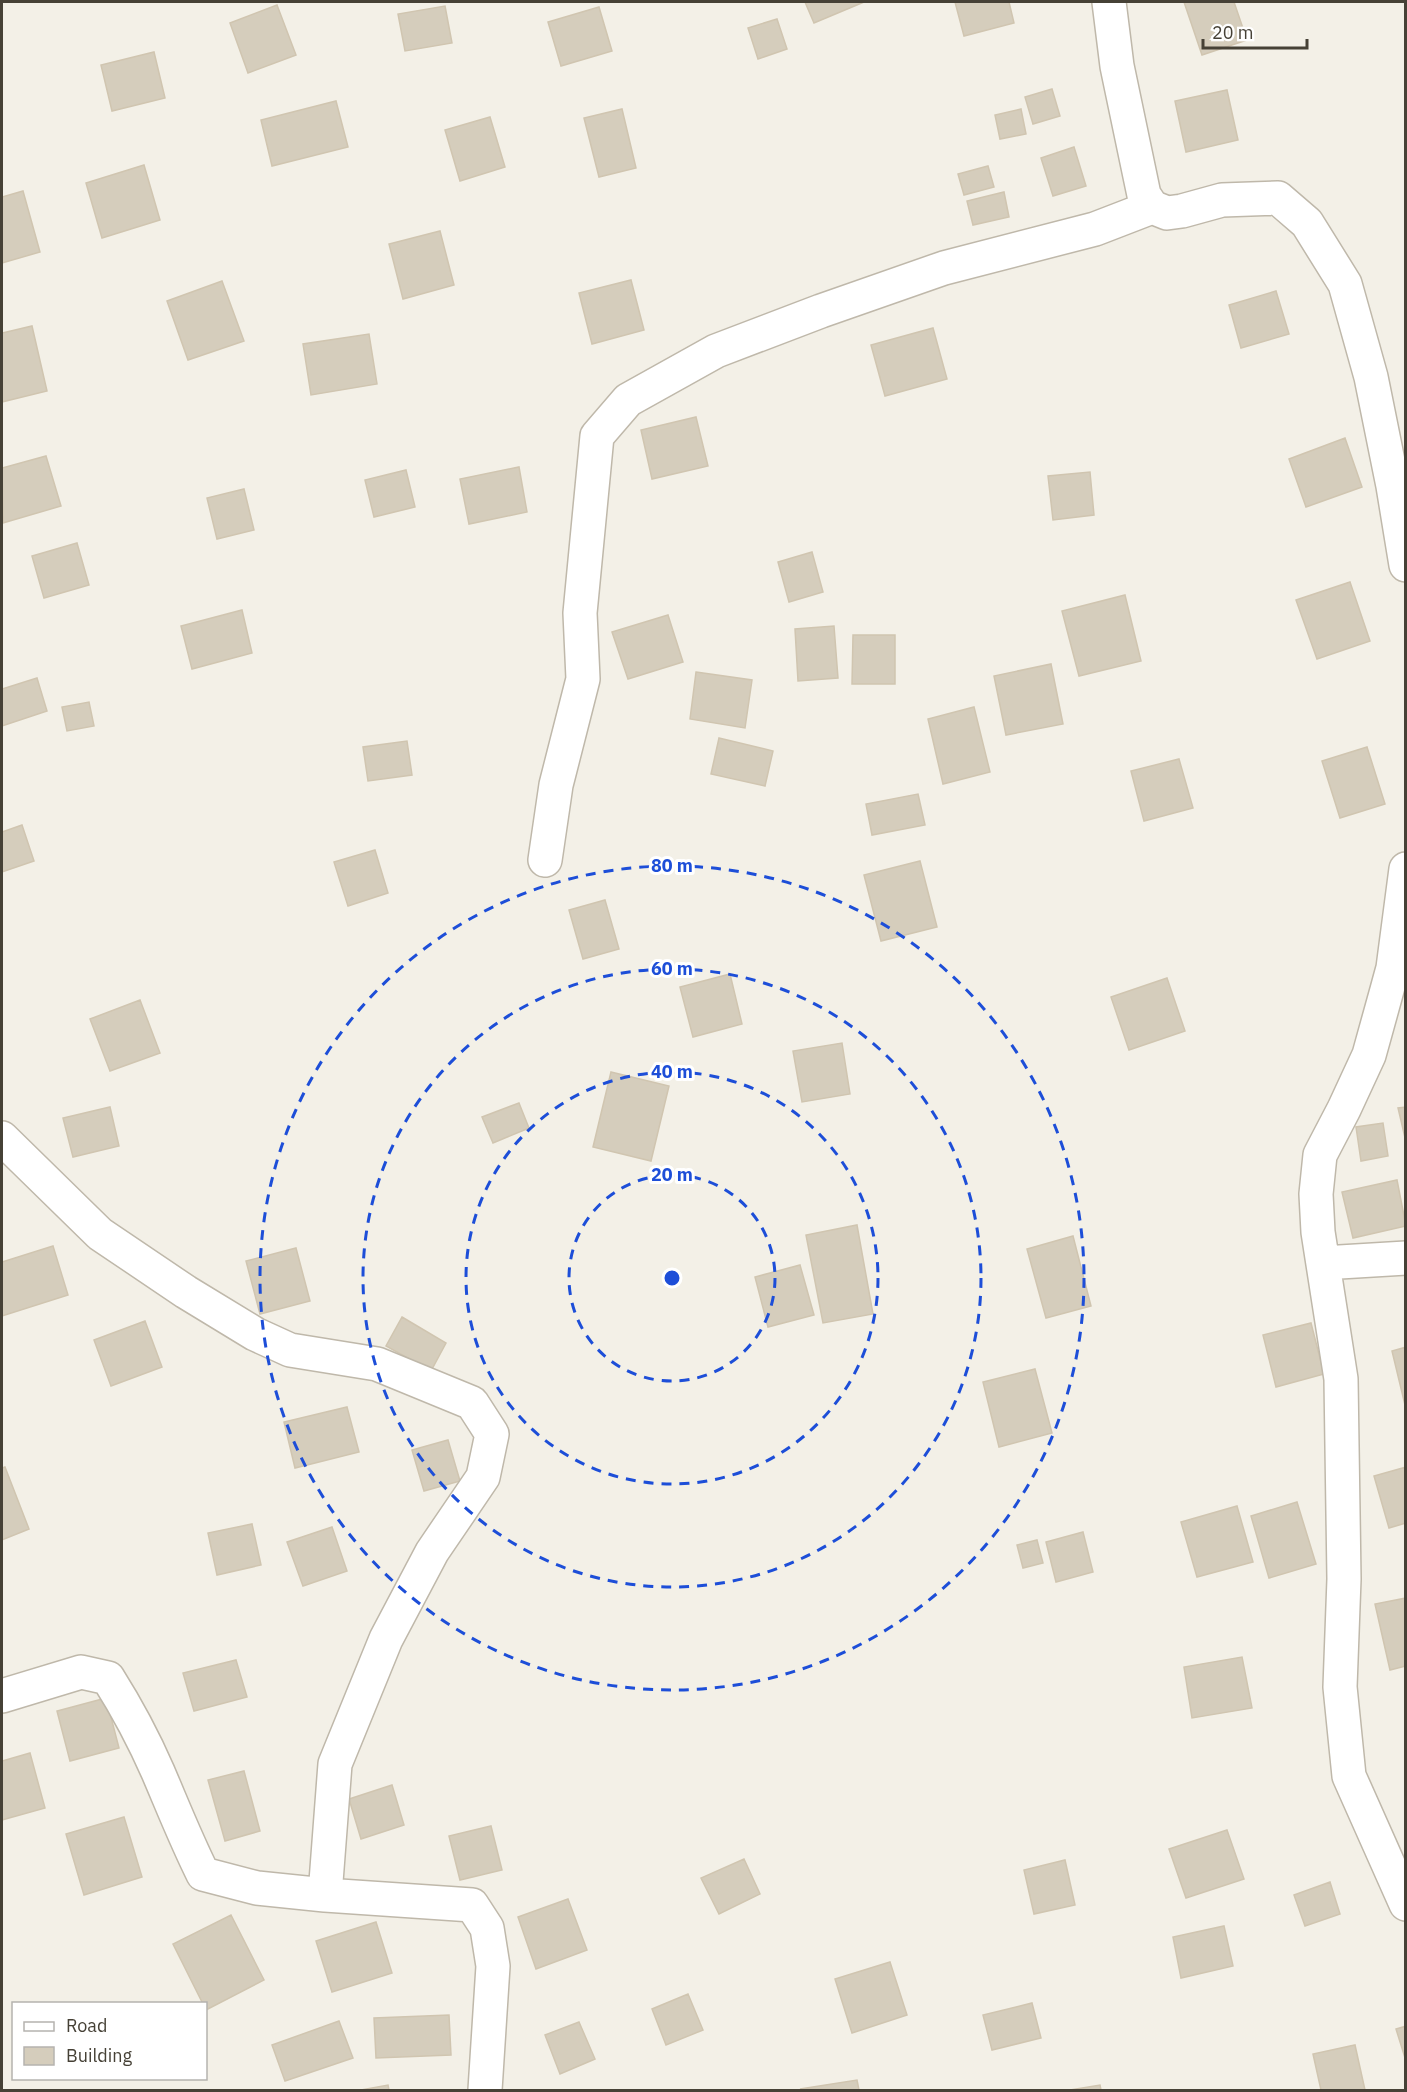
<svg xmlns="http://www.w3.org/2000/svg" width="1407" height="2092" font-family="'IBM Plex Sans',sans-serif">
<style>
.building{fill:#d5cdbc;stroke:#d0c5b0;stroke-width:1.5}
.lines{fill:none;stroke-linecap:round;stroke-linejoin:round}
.street-casing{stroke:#bfb8aa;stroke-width:36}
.street{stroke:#fff;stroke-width:33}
.ring{fill:none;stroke:#1d4ed8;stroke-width:3;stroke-dasharray:10 8}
.centre{fill:#1d4ed8;stroke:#fff;stroke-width:3}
.ring-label{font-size:18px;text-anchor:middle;font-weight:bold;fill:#1d4ed8;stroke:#fff;stroke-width:6;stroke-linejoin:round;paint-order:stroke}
</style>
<rect width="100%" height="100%" fill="#f3f0e7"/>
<path class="building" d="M805 2H864L814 23Z
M955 2H1009L1014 23 964 36Z
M1184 2H1234L1247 40 1202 55Z
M277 5 296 55 248 73 230 23Z
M445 6 452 43 405 51 398 14Z
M599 7 612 51 561 66 548 22Z
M777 19 787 49 758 59 748 28Z
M154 52 165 98 112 111 101 65Z
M1052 89 1060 116 1033 124 1025 97Z
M1227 90 1238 140 1186 152 1175 101Z
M336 101 348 147 272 166 261 120Z
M622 109 636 168 599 177 584 118Z
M1021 109 1026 134 1000 139 995 115Z
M490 117 505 167 460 181 445 130Z
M1074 147 1086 186 1053 196 1041 158Z
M144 165 160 220 102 238 86 183Z
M988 166 994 187 964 195 958 174Z
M23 191 40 252 2 263V197Z
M1004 192 1009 217 973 225 967 201Z
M440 231 454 285 403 299 389 244Z
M631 280 644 330 592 344 579 293Z
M222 281 244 341 188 360 167 301Z
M1276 291 1289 334 1241 348 1229 305Z
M32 326 47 391 2 402V333Z
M933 328 947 379 885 396 871 345Z
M369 334 377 384 311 395 303 344Z
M696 417 708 466 652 479 641 430Z
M1345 438 1362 487 1306 507 1289 459Z
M46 456 61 506 3 523 2 468Z
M519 467 527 512 469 524 460 479Z
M406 470 415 507 374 517 365 480Z
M1090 472 1094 515 1053 520 1048 476Z
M244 489 254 530 217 539 207 498Z
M77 543 89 585 44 598 32 556Z
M812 552 823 592 789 602 778 562Z
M1350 582 1370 641 1317 659 1296 600Z
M1125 595 1141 661 1079 676 1062 611Z
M242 610 252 653 192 669 181 626Z
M668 615 683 662 628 679 612 632Z
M834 626 838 678 798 681 795 629Z
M853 635H895V684H852Z
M1051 664 1063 724 1006 735 994 676Z
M696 672 752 680 745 728 690 719Z
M37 678 47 711 2 726V689Z
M89 702 94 726 67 731 62 707Z
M974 707 990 772 943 784 928 719Z
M719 738 773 751 765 786 711 774Z
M407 741 412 775 368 781 363 747Z
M1367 747 1385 804 1340 818 1322 761Z
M1179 759 1193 808 1144 821 1131 771Z
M918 794 925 825 872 835 866 804Z
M22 825 34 861 2 872V832Z
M375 850 388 893 348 906 334 862Z
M920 861 937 927 881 941 864 875Z
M605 900 619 949 583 959 569 910Z
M730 974 742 1024 693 1037 680 987Z
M1167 978 1185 1031 1129 1050 1111 997Z
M140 1000 160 1053 110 1071 90 1019Z
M842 1043 850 1094 802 1102 793 1051Z
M611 1072 669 1086 651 1161 593 1147Z
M519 1103 529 1128 493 1143 482 1117Z
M110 1107 119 1146 73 1157 63 1118Z
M1406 1107V1142L1398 1108Z
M1383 1123 1388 1156 1361 1161 1356 1127Z
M1397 1180 1406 1226 1353 1238 1342 1192Z
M857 1225 873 1314 823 1323 806 1235Z
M1073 1236 1091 1306 1046 1318 1027 1249Z
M53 1246 68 1295 2 1316V1262Z
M296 1248 310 1301 260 1314 246 1261Z
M800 1265 814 1315 768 1327 755 1277Z
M402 1317 446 1343 431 1371 386 1346Z
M145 1321 162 1367 111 1386 94 1340Z
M1311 1323 1324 1374 1276 1387 1263 1335Z
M1406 1347V1405H1405L1392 1351Z
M1035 1369 1052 1433 999 1447 983 1382Z
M347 1407 359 1452 295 1468 284 1422Z
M448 1440 460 1481 424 1491 412 1450Z
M5 1467 29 1529 2 1540V1468Z
M1406 1467V1523L1389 1528 1374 1476Z
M1297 1502 1316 1564 1269 1578 1251 1516Z
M1237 1506 1253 1562 1197 1577 1181 1522Z
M252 1524 261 1565 217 1575 208 1533Z
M332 1527 347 1571 303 1586 287 1542Z
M1083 1532 1093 1572 1056 1582 1046 1542Z
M1037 1540 1043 1563 1023 1568 1017 1545Z
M1406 1598V1666L1390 1670 1375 1604Z
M1242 1657 1252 1708 1192 1718 1184 1667Z
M236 1660 247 1697 194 1711 183 1673Z
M106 1698 119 1748 70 1761 57 1711Z
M30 1753 45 1808 2 1820V1761Z
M244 1771 260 1831 225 1841 208 1780Z
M392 1785 404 1825 361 1839 349 1799Z
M124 1817 142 1877 84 1895 66 1834Z
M491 1826 502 1870 460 1880 449 1836Z
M1227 1830 1244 1879 1186 1898 1169 1849Z
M744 1859 760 1894 719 1914 701 1878Z
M1065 1860 1075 1905 1034 1914 1024 1870Z
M1330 1882 1340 1914 1305 1926 1294 1895Z
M568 1899 587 1950 536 1969 518 1917Z
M231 1915 264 1980 206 2010V2004H203L173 1944Z
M376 1922 392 1973 332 1992 316 1941Z
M1224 1926 1233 1966 1181 1978 1173 1937Z
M890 1962 907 2015 852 2033 835 1979Z
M688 1994 703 2030 666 2045 652 2009Z
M1032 2003 1041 2038 992 2050 983 2015Z
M449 2015 451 2055 376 2058 374 2018Z
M339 2021 353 2058 285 2081 272 2045Z
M579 2022 595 2059 560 2074 545 2035Z
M1406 2026V2061L1396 2029Z
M1355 2045 1365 2090H1321L1313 2054Z
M857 2080 859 2090 800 2089Z
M388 2085 389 2090H361Z
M1100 2085 1101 2090H1070Z"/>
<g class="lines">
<g class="street-casing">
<path id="street" d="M1109 2 1117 66 1144 195 1152 207 1167 213 1182 211 1222 200 1278 198 1307 223 1345 284 1371 377 1393 486 1406 565
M545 860 556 785 583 679 580 613 597 436 628 400 716 351 821 311 944 268 1095 229 1152 207
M1406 869 1393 968 1387 990 1369 1055 1344 1109 1320 1155 1316 1194 1318 1232 1341 1379 1344 1579 1340 1687 1349 1776 1406 1904
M2 1138 100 1234 186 1292 255 1334 290 1350 377 1364 472 1403 492 1434 483 1477 432 1552 386 1639 335 1764 325 1895 472 1905 487 1928 493 1966 485 2090
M1323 1263 1406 1258
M2 1696 81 1672 108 1678C127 1708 144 1740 158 1772 173 1807 186 1840 203 1874L257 1888 325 1895"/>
</g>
<use href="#street" class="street"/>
</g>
<g class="ring">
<circle cx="672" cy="1278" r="103"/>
<circle cx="672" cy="1278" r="206"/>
<circle cx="672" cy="1278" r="309"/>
<circle cx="672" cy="1278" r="412"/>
</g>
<circle cx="672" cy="1278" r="9" class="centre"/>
<g class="ring-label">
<text x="672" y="872">80 m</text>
<text x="672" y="975">60 m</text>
<text x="672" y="1078">40 m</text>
<text x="672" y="1181">20 m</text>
</g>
<rect width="1407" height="2092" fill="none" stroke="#464136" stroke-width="6"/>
<rect x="12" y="2002" width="195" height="78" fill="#ffffff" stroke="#b5b3af" stroke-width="1.5"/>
<rect x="24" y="2022" width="30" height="9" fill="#ffffff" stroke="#b5b3af" stroke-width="1.5"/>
<text x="66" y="2032" font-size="18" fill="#464136">Road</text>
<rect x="24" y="2047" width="30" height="18" fill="#d5cdbc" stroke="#b5b3af" stroke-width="1.5"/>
<text x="66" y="2062" font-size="18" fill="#464136">Building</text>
<path d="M1203 39v9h104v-9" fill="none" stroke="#464136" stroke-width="3"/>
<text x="1212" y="39" font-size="18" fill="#464136" stroke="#ffffff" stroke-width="4.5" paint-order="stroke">20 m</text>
</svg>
